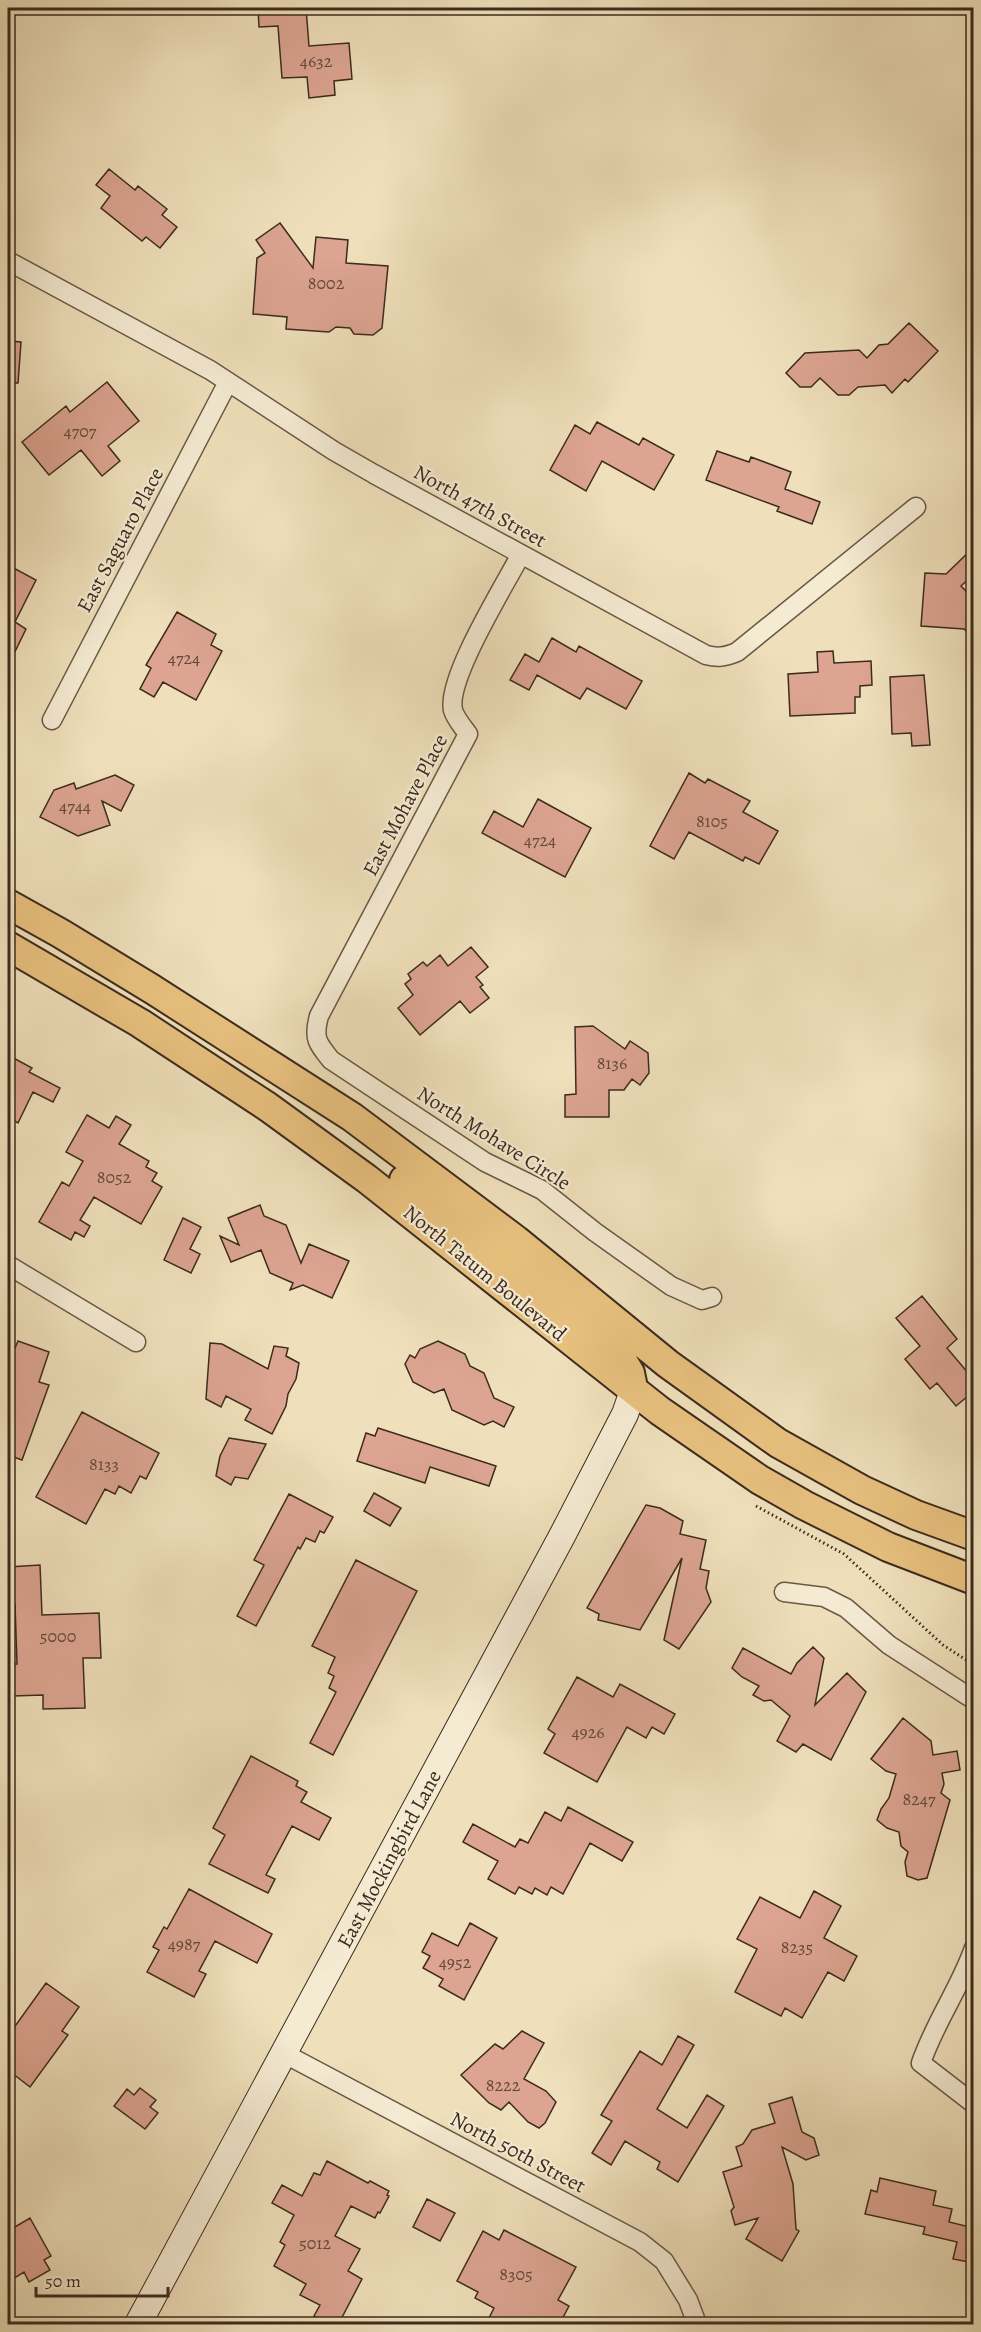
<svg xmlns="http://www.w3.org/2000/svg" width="981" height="2332" font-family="Alegreya,serif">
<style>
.building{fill:#dca491;stroke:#3c2b1e;stroke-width:1.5}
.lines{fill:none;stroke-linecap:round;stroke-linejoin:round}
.street-casing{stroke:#695845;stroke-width:21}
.secondary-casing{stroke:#3c2b1e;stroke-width:28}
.primary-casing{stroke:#3c2b1e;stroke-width:32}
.path{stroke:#3c2b1e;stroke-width:3;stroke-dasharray:1.5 3;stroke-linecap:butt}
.street{stroke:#f5ebd3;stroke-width:18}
.secondary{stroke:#f5ebd3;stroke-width:26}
.primary{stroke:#e8c07e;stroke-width:28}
.labels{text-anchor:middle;stroke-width:4.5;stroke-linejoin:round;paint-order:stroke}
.number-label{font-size:18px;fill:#64493b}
.street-label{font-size:21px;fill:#3c2b1e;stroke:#f5ebd3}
</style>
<rect width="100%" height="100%" fill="#efe0bb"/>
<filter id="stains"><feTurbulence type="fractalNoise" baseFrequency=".00333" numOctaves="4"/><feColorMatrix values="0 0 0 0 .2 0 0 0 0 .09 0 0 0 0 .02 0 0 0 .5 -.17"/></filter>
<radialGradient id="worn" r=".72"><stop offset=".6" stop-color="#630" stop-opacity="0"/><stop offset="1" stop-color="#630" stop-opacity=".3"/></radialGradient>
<path class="building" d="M258 8H306L309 46 349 43 352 79 334 81 335 95 309 98 307 77 282 78 278 26 259 27Z
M109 169 135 190 138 186 167 209 162 215 177 227 160 248 146 237 142 241 101 208 110 196 96 185Z
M280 223 313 268 316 237 348 240 346 263 388 266 382 328 373 335 354 334 350 328 336 327 329 332 286 329 287 317 253 314 257 258 265 253 256 240Z
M909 323 938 351 908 382 905 379 892 393 885 385 858 387 849 395H838L820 378 811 387H800L786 373 805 353 859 350 867 358 879 345 888 344Z
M8 341 21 342 18 383H8Z
M107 382 139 421 108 446 120 461 102 476 81 450 49 475 22 442 66 406 70 412Z
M597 422 639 445 643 438 674 455 654 490 602 461 586 491 550 470 575 425 590 434Z
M717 451 749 462 751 457 791 472 785 489 820 502 812 524 777 511 779 507 706 480Z
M974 547V574L961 586 974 599V639L964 629 921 626 925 573 946 574Z
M8 565 36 580 15 622 26 629 8 666Z
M177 612 216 634 211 645 222 651 196 700 163 682 154 697 140 689 151 668 146 665Z
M552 638 576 652 579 646 642 681 626 709 587 688 580 699 537 675 529 690 510 680 525 654 539 662Z
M833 651 834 663 871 661 872 685 860 686V697H855V713L790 716 788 674 818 672 817 652Z
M924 675 930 745 912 746 911 733 892 734 890 677Z
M689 773 705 783 708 779 750 801 743 812 778 831 759 864 745 857 743 861 689 832 674 859 650 846Z
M115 775 134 785 121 811 102 801 110 825 78 836 40 817 54 790 74 783 76 789Z
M538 799 591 828 565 877 482 833 494 811 523 827Z
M471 947 488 967 476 977 483 985 480 987 489 998 470 1013 460 1001 420 1035 398 1008 413 995 405 984 411 979 408 974 423 962 427 966 440 955 448 966Z
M593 1026 625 1049 630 1041 648 1053 649 1073 640 1085 632 1079 624 1090H609V1117H565V1095L576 1094 575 1027Z
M8 1055 32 1068 29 1072 60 1088 53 1102 33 1092 18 1123 8 1117Z
M87 1115 109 1128 116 1116 131 1125 119 1144 149 1161 146 1167 157 1173 152 1181 162 1187 141 1224 94 1197 80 1220 90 1226 84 1237 75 1232 71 1240 39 1222 62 1182 69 1186 83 1161 66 1152Z
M260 1205 264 1216 286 1225 301 1263 309 1244 349 1261 332 1298 303 1285 290 1290 293 1283 270 1273 261 1250 231 1262 220 1236 239 1245 228 1218Z
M183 1218 201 1227 190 1249 200 1254 191 1273 164 1260Z
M922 1296 957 1339 947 1348 974 1380V1391L956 1406 937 1383 930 1389 905 1359 920 1346 896 1318Z
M18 1341 49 1352 39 1382 49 1385 22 1460 8 1455V1345L15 1348Z
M438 1341 465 1354 470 1366 484 1373 494 1398 514 1407 504 1427 493 1421 484 1425 452 1410 444 1389 434 1393 413 1382 405 1364 410 1355 415 1358 420 1349Z
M210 1343 222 1344 268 1369 274 1346 288 1348 286 1356 299 1363 296 1379 288 1394 286 1406 272 1434 245 1420 251 1409 226 1396 221 1407 206 1399Z
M82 1412 159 1453 146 1479 140 1476 131 1493 119 1486 115 1494 105 1489 86 1524 36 1497Z
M378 1428 496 1466 489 1486 430 1467 425 1483 357 1461 366 1433 375 1436Z
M229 1438 266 1444 248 1479 235 1477 231 1485 216 1476 220 1456Z
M374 1493 401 1508 390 1526 364 1511Z
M289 1494 333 1517 324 1533 320 1531 315 1542 306 1538 300 1549 298 1547 256 1626 237 1616 264 1565 254 1560Z
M646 1505 660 1508 683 1521 680 1534 706 1540 700 1569 709 1571 706 1588 711 1602 679 1649 664 1640 682 1558 640 1630 598 1620 599 1614 587 1608Z
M356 1560 417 1591 333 1755 310 1743 336 1692 329 1688 334 1676 328 1673 335 1657 312 1646Z
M40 1565 42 1615 99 1613 101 1658H83L85 1708 43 1709V1695L13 1696 11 1664H17L15 1604H8V1567Z
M813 1647 824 1658 815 1705 847 1673 866 1692 831 1760 803 1744 796 1752 777 1741 790 1716 771 1700 764 1701 753 1695 759 1686 742 1677 732 1668 743 1648 791 1674 797 1663Z
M577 1677 613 1697 620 1684 675 1714 664 1734 652 1727 646 1738 627 1727 597 1782 544 1753 555 1734 548 1729Z
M903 1718 931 1741 933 1755 957 1751 960 1770 942 1773 944 1784 941 1793 950 1800 927 1878 918 1880 907 1876 905 1862 908 1852 901 1846 899 1832 887 1828 877 1820 881 1809 889 1798 896 1774 886 1771 871 1759Z
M251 1756 298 1781 296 1786 307 1792 301 1802 331 1818 319 1840 292 1826 266 1875 275 1879 268 1893 209 1864 225 1835 213 1828Z
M568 1807 633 1842 622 1861 590 1843 563 1894 551 1887 547 1895 535 1888 532 1894 519 1887 515 1894 488 1879 498 1861 463 1842 473 1824 515 1847 520 1839 528 1843 545 1812 561 1821Z
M189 1889 272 1934 257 1963 215 1941 199 1971 206 1974 194 1997 147 1972 159 1950 153 1947 164 1927 167 1929Z
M814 1891 841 1906 824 1938 857 1956 844 1981 828 1972 802 2018 785 2008 781 2016 735 1992 757 1949 737 1939 760 1897 800 1918Z
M470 1923 497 1938 464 2000 439 1986 443 1979 423 1968 430 1956 422 1952 432 1933 458 1946Z
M46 1983 79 2007 62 2031 68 2035 30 2087 8 2070V2036Z
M522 2031 544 2043 524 2079 546 2091 556 2102 545 2123 539 2128 528 2122 509 2102 501 2110 489 2103 461 2075 495 2044 503 2049Z
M678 2036 694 2045 657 2109 687 2128 707 2095 724 2106 678 2182 657 2169 660 2162 625 2141 611 2165 592 2153 612 2121 601 2115 640 2051 662 2065Z
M140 2088 156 2100 150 2107 158 2113 145 2129 114 2106 127 2089 134 2095Z
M792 2097 802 2132 814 2138 819 2155 806 2160 782 2147 793 2184 796 2229 799 2231 782 2261 746 2239 758 2218 735 2225 731 2211 734 2207 723 2172 742 2166 736 2147 743 2144 752 2130 775 2123 769 2104Z
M327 2161 368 2183 370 2181 389 2191 387 2195 389 2196 380 2213 378 2212 375 2218 351 2206 335 2236 360 2249 348 2271 362 2279 338 2325H330L314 2316 320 2305 300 2295 306 2284 274 2266 285 2245 280 2242 294 2215 272 2203 282 2185 302 2196 314 2173 320 2175Z
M880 2178 936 2191 933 2205 952 2209 949 2222 974 2228V2263L953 2259 957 2242 923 2234 925 2227 865 2214 871 2190 877 2192Z
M427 2199 455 2213 440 2241 413 2227Z
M30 2218 51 2256 44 2260 50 2270 29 2282 24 2272 8 2282V2231Z
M504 2230 576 2267 558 2300 569 2306 559 2325H501L489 2318 494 2308 475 2298 478 2292 457 2281 483 2231 499 2240Z"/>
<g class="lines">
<g class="street-casing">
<path id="street" d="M8 261 210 370 334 451 374 474 706 655C718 658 725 657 737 652L916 507
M521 554C505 585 446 679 453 710 455 718 463 727 468 734L319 1016C313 1038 317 1043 331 1060L485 1162 542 1190 595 1232 671 1286 702 1300 712 1297
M52 720 228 382
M8 1265 136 1342
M784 1592 824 1597 846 1608 889 1645 974 1700
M974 1948C960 1988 935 2022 921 2063L974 2104
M285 2054 640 2242 664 2261 688 2300 697 2324"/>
</g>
<g class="secondary-casing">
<path id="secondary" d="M138 2324 562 1536 625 1414 633 1391"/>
</g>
<g class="primary-casing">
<path id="primary" d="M8 904 60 933 152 989 352 1117 516 1240 668 1364 778 1443 862 1490 916 1515 974 1536
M8 946 140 1023 268 1107 367 1179 660 1411 760 1480 804 1505 888 1547 974 1580
M404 1180 573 1313 622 1360 630 1373 632 1383"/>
</g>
<path class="path" d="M756 1506 844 1554 943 1645 974 1665"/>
<use href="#street" class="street"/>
<use href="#secondary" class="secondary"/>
<use href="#primary" class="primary"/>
</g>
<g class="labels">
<g class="number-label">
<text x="316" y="67">4632</text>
<text x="326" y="289">8002</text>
<text x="80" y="437">4707</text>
<text x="184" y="664">4724</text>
<text x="75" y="812">4744</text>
<text x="712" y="827">8105</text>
<text x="540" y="846">4724</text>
<text x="612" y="1069">8136</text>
<text x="114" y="1183">8052</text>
<text x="104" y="1470">8133</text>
<text x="58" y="1642">5000</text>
<text x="588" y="1738">4926</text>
<text x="919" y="1805">8247</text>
<text x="184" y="1950">4987</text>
<text x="797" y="1953">8235</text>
<text x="455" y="1968">4952</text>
<text x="503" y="2091">8222</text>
<text x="315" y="2249">5012</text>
<text x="516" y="2280">8305</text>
</g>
<g class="street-label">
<text transform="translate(480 506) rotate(29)" y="7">North 47th Street</text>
<text transform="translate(120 540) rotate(-62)" y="7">East Saguaro Place</text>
<text transform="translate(405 805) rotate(-62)" y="7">East Mohave Place</text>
<text transform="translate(494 1138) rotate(32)" y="7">North Mohave Circle</text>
<text transform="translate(485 1273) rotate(39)" y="7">North Tatum Boulevard</text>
<text transform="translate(389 1859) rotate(-62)" y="7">East Mockingbird Lane</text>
<text transform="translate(518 2152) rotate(28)" y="7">North 50th Street</text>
</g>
</g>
<rect width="981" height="2332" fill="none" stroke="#efe0bb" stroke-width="30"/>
<rect x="9" y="9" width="963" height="2314" fill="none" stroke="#3c2b1e" stroke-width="3"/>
<rect x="15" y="15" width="951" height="2302" fill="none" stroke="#3c2b1e" stroke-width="1.5"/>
<path d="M36 2287v9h132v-9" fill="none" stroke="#3c2b1e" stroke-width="3"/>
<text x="45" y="2287" font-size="18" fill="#3c2b1e" stroke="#f5ebd3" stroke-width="4.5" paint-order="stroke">50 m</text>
<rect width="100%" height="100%" filter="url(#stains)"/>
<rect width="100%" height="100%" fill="url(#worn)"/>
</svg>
